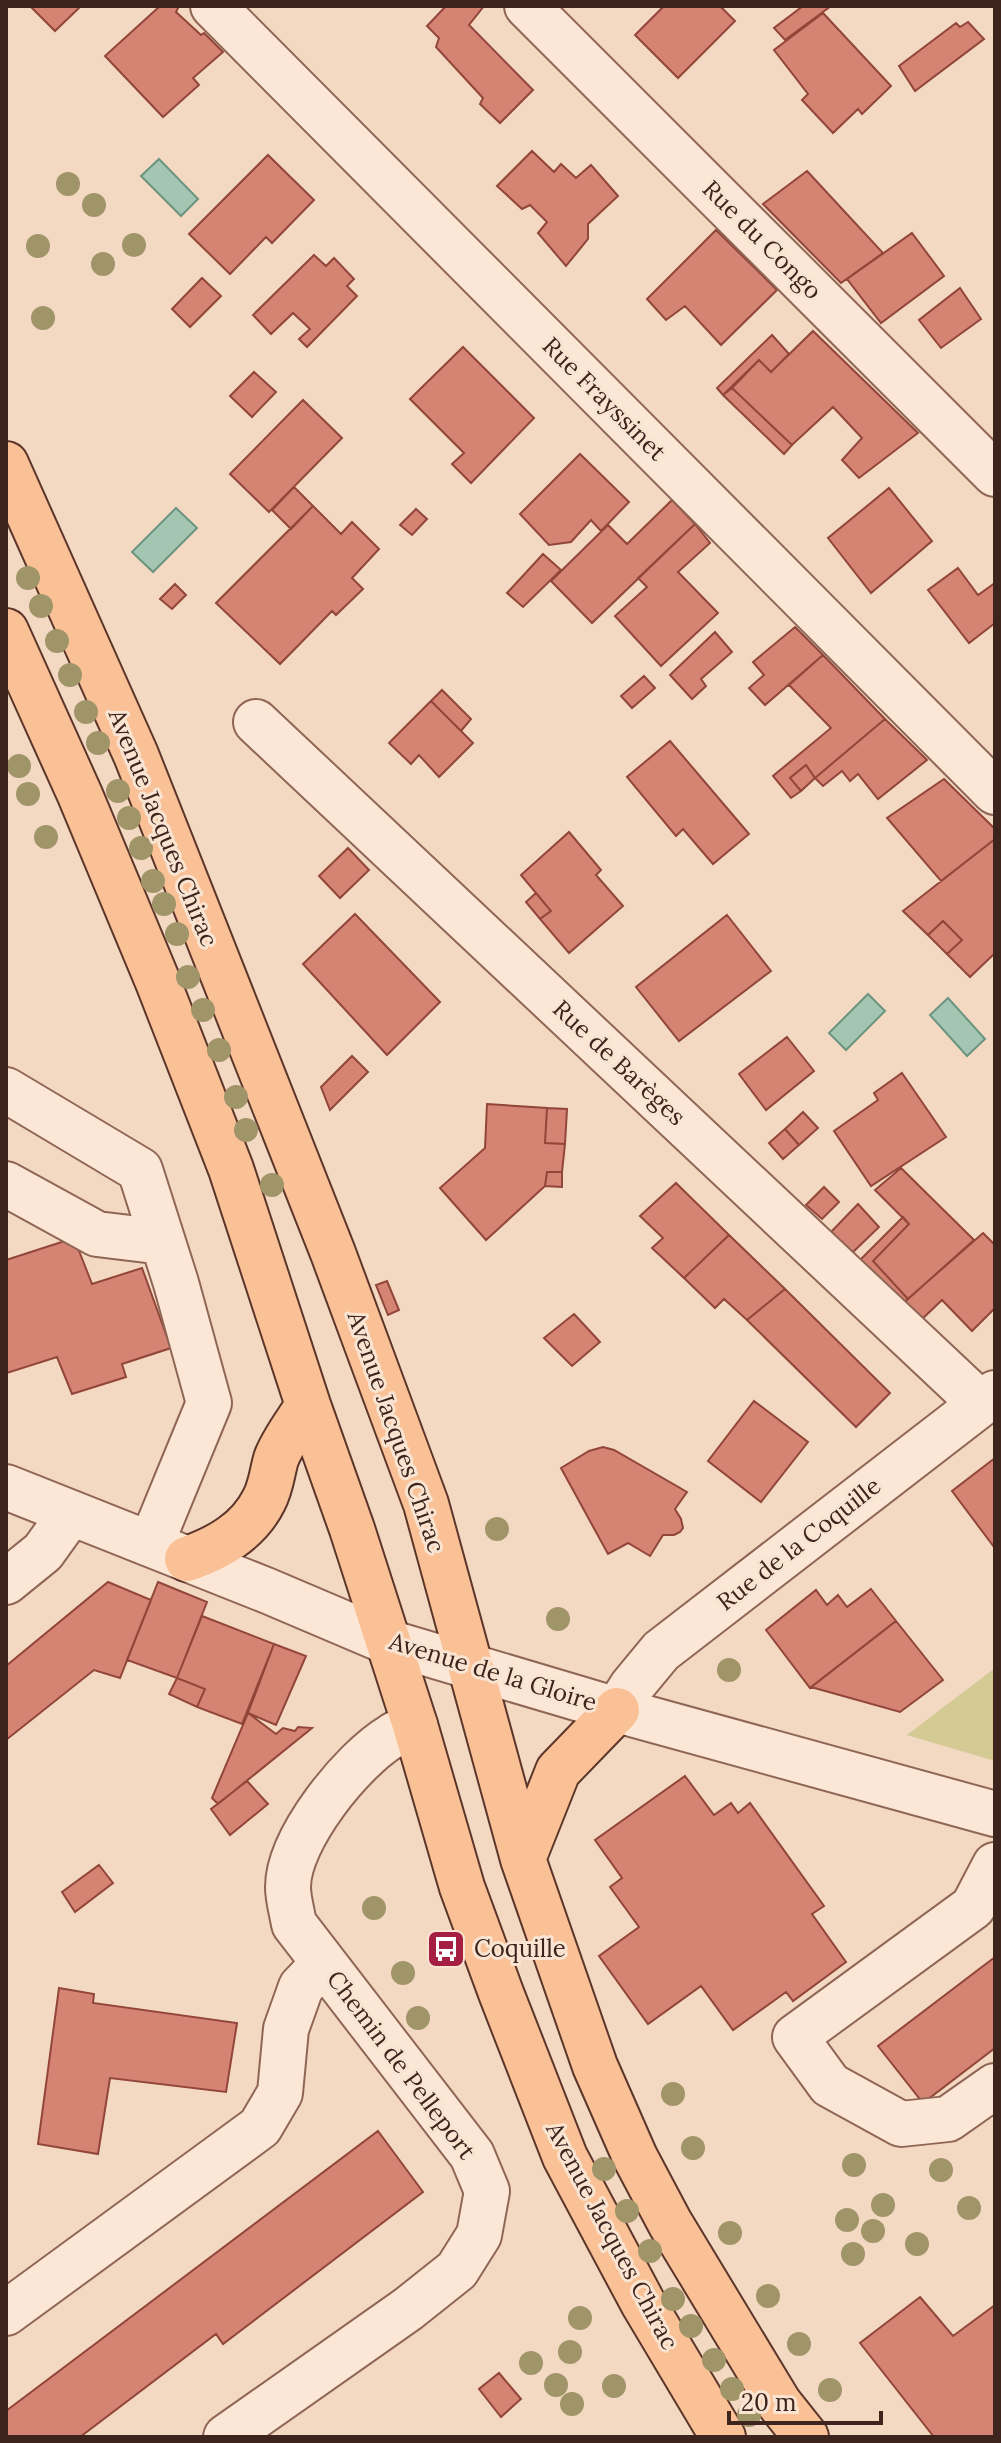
<svg xmlns="http://www.w3.org/2000/svg" width="1001" height="2443" font-family="Lora,serif">
<style>
.green{fill:#d3ca94}
.water{fill:#a5c5b3;stroke:#6a957f;stroke-width:2}
.building{fill:#d58373;stroke:#914639;stroke-width:2}
.lines{fill:none;stroke-linecap:round;stroke-linejoin:round}
.minor-casing{stroke:#8f6656;stroke-width:48}
.major-casing{stroke:#5c362b;stroke-width:48}
.minor{stroke:#fce7d6;stroke-width:44}
.major{stroke:#fac196;stroke-width:44}
.tree{fill:#a09469}
.labels{text-anchor:middle;stroke-width:6;stroke-linejoin:round;paint-order:stroke}
.street-label{font-size:24px;fill:#3d241c;stroke:#f9e4d2}
.poi-label{font-size:24px;fill:#3d241c;stroke:#f9e4d2;text-anchor:start}
</style>
<rect width="100%" height="100%" fill="#f3d8c2"/>
<path class="green" d="M995 1668V1761L907 1735Z"/>
<path class="water" d="M159 159 198 199 181 216 141 176Z
M176 508 197 528 153 572 132 552Z
M868 994 885 1011 846 1050 829 1033Z
M948 998 985 1039 967 1056 930 1015Z"/>
<path class="building" d="M30 6H81L55 31Z
M160 6H179L176 12 201 35 204 33 223 52 193 78 199 85 163 117 105 56Z
M446 6H484L469 25 533 90 500 123 480 104 483 98 436 47 439 38 427 26Z
M664 6H720L735 21 678 78 635 35Z
M803 6H831L785 40 774 28Z
M823 13 891 86 862 114 858 109 833 133 802 100 808 94 774 50Z
M968 22 984 39 915 91 899 66 956 23 960 27Z
M532 151 554 172 561 164 576 178 591 165 618 196 588 224V239L566 266 538 233 547 222 530 205 522 209 497 186Z
M268 155 314 200 272 243 266 237 230 274 189 234Z
M807 171 883 253 841 283 763 204Z
M716 230 777 290 721 345 685 306 666 320 647 299Z
M912 233 944 276 881 323 847 279Z
M314 255 326 266 334 258 354 279 347 286 357 296 307 347 299 339 310 329 293 313 271 334 253 315Z
M202 278 221 296 190 327 172 309Z
M960 288 981 319 941 348 919 320Z
M813 331 918 433 859 478 842 460 862 438 833 407 792 445 732 388 759 360 771 372Z
M772 335 789 354 771 372 759 360 723 395 717 388Z
M463 347 534 418 471 483 452 464 464 453 410 399Z
M254 372 276 392 252 417 230 396Z
M732 388 792 445 784 454 723 395Z
M303 400 342 438 269 512 230 474Z
M580 454 629 502 601 531 591 520 571 542 549 545 520 514Z
M294 487 313 506 291 529 272 510Z
M889 488 932 541 871 593 828 538Z
M672 500 695 524 592 623 551 581 608 525 627 544Z
M313 506 341 534 352 522 379 549 352 578 363 589 336 615 332 611 280 664 216 603Z
M416 509 427 519 412 535 400 525Z
M695 524 710 543 678 572 718 613 661 666 615 616 647 587 638 578Z
M543 554 561 570 523 607 507 593Z
M958 568 978 595 995 583V623L969 643 928 590Z
M175 584 186 595 172 609 160 599Z
M795 627 823 655 765 705 749 688 764 675 753 662Z
M715 632 732 652 701 679 706 686 692 699 670 675Z
M823 655 885 719 815 778 806 765 790 778 801 791 791 798 773 776 831 728 789 685Z
M644 676 655 688 632 708 621 696Z
M442 690 471 719 461 731 431 701Z
M431 701 473 743 439 777 419 755 411 764 389 743Z
M885 719 927 760 878 799 858 774 850 781 842 771 823 786 815 778Z
M670 741 749 834 713 864 683 829 676 836 627 777Z
M806 765 815 778 801 791 790 778Z
M944 779 995 829V839L941 881 887 818Z
M569 832 601 870 596 875 623 906 569 953 540 919 551 911 521 875Z
M995 839V953L970 977 947 954 962 940 943 921 928 935 903 911Z
M348 848 369 870 340 898 319 876Z
M536 893 551 911 540 919 526 902Z
M355 914 440 1002 387 1055 303 964Z
M727 915 771 971 679 1041 636 987Z
M943 921 962 940 947 954 928 935Z
M787 1037 814 1071 766 1110 739 1074Z
M352 1056 368 1072 330 1110 321 1087Z
M902 1073 946 1137 871 1186 834 1131 878 1100 874 1093Z
M487 1104 547 1108 545 1143 565 1144 562 1172H547L545 1186 486 1240 440 1188 485 1148Z
M547 1108 567 1109 565 1144 545 1143Z
M803 1112 818 1128 799 1145 785 1129Z
M785 1129 799 1145 783 1159 769 1143Z
M901 1168 974 1240 908 1299 873 1261 909 1224 875 1190Z
M547 1172H562V1187L545 1186Z
M676 1183 729 1235 684 1278 652 1248 663 1238 640 1216Z
M824 1187 839 1202 822 1219 806 1205Z
M858 1204 879 1227 851 1254 830 1233Z
M903 1217 909 1224 873 1261 908 1299 902 1304 859 1261Z
M983 1233 995 1245V1308L972 1331 942 1300 919 1322 902 1304Z
M729 1235 785 1289 747 1320 724 1299 715 1308 684 1278Z
M74 1238 92 1284 142 1268 171 1348 122 1364 126 1377 72 1394 57 1357 7 1373 6 1260Z
M387 1281 399 1310 388 1315 376 1285Z
M785 1289 890 1393 856 1427 747 1320Z
M574 1314 600 1342 572 1366 544 1338Z
M754 1401 808 1442 761 1502 708 1461Z
M603 1447 614 1450 687 1492 675 1509 681 1519 683 1528 680 1532 674 1535H663L650 1556 628 1543 608 1554 561 1468 589 1451Z
M995 1458V1546L994 1547 952 1491Z
M108 1582 151 1600 120 1678 94 1670 6 1740V1666Z
M158 1582 207 1602 177 1678 127 1660Z
M871 1589 896 1621 810 1688 766 1630 816 1590 827 1605 838 1595 847 1607Z
M202 1616 274 1644 242 1724 197 1707 205 1689 177 1678Z
M896 1621 943 1680 900 1712 811 1687Z
M274 1644 306 1656 276 1725 248 1713Z
M177 1678 205 1689 197 1707 169 1694Z
M248 1713 276 1734 283 1728 295 1731 298 1727 312 1728 218 1804 212 1798Z
M685 1776 714 1815 731 1803 738 1813 750 1803 824 1906 812 1914 846 1962 793 2001 786 1992 733 2030 701 1986 648 2024 599 1956 639 1927 610 1887 622 1878 595 1840Z
M247 1781 268 1804 230 1835 211 1809Z
M99 1865 113 1883 75 1912 62 1892Z
M441 1940 449 1963 439 1966 431 1944Z
M995 1957V2048L923 2103 878 2046Z
M59 1988 94 1994 93 2003 237 2023 226 2092 110 2078 98 2154 38 2144Z
M378 2131 423 2192 223 2344 216 2334 80 2437H6V2411Z
M920 2297 953 2336 995 2305V2437H934L860 2343Z
M499 2373 521 2399 501 2417 479 2389Z"/>
<g class="lines">
<g class="minor-casing">
<path id="minor" d="M213 6 995 792
M527 6 995 474
M256 722 981 1404
M6 1090 140 1170 176 1283 209 1403 151 1544
M6 1184 97 1234 163 1242
M6 1487 268 1591 388 1642 617 1710 995 1814
M6 1582 43 1552 71 1513
M617 1710 632 1686 661 1651 995 1393
M995 1865 973 1907 795 2037 830 2085 901 2124 948 2119 995 2086
M6 2313 260 2127 280 2093 286 2029 301 1987 324 1963
M226 2437 408 2309 457 2270 479 2235 487 2191 472 2155 294 1924C292 1912 288 1899 288 1887 288 1839 352 1760 392 1736 399 1731 408 1729 415 1725"/>
</g>
<g class="major-casing">
<path id="major" d="M6 464 136 755 333 1253 426 1504 523 1859 595 2066 635 2157 670 2223 779 2403 806 2437
M6 631 80 795 158 982 231 1169 308 1405 352 1529 415 1725 462 1887 501 1993 565 2157 643 2303 723 2437
M187 1559C218 1548 248 1532 264 1500 271 1487 272 1473 276 1459 283 1440 298 1422 308 1405
M523 1859 558 1771 617 1710"/>
</g>
<use href="#minor" class="minor"/>
<use href="#major" class="major"/>
</g>
<g class="tree">
<circle cx="68" cy="184" r="12"/>
<circle cx="94" cy="205" r="12"/>
<circle cx="134" cy="245" r="12"/>
<circle cx="38" cy="246" r="12"/>
<circle cx="103" cy="264" r="12"/>
<circle cx="43" cy="318" r="12"/>
<circle cx="28" cy="578" r="12"/>
<circle cx="41" cy="606" r="12"/>
<circle cx="57" cy="641" r="12"/>
<circle cx="70" cy="675" r="12"/>
<circle cx="86" cy="712" r="12"/>
<circle cx="98" cy="743" r="12"/>
<circle cx="19" cy="766" r="12"/>
<circle cx="118" cy="791" r="12"/>
<circle cx="28" cy="794" r="12"/>
<circle cx="129" cy="818" r="12"/>
<circle cx="46" cy="837" r="12"/>
<circle cx="141" cy="848" r="12"/>
<circle cx="153" cy="881" r="12"/>
<circle cx="164" cy="904" r="12"/>
<circle cx="177" cy="934" r="12"/>
<circle cx="188" cy="977" r="12"/>
<circle cx="203" cy="1010" r="12"/>
<circle cx="219" cy="1050" r="12"/>
<circle cx="236" cy="1097" r="12"/>
<circle cx="246" cy="1130" r="12"/>
<circle cx="272" cy="1185" r="12"/>
<circle cx="497" cy="1529" r="12"/>
<circle cx="558" cy="1619" r="12"/>
<circle cx="729" cy="1670" r="12"/>
<circle cx="374" cy="1908" r="12"/>
<circle cx="403" cy="1973" r="12"/>
<circle cx="418" cy="2018" r="12"/>
<circle cx="673" cy="2094" r="12"/>
<circle cx="693" cy="2148" r="12"/>
<circle cx="854" cy="2165" r="12"/>
<circle cx="604" cy="2169" r="12"/>
<circle cx="941" cy="2170" r="12"/>
<circle cx="883" cy="2205" r="12"/>
<circle cx="969" cy="2208" r="12"/>
<circle cx="627" cy="2211" r="12"/>
<circle cx="847" cy="2220" r="12"/>
<circle cx="873" cy="2231" r="12"/>
<circle cx="730" cy="2233" r="12"/>
<circle cx="917" cy="2244" r="12"/>
<circle cx="650" cy="2251" r="12"/>
<circle cx="853" cy="2254" r="12"/>
<circle cx="768" cy="2296" r="12"/>
<circle cx="673" cy="2299" r="12"/>
<circle cx="580" cy="2318" r="12"/>
<circle cx="691" cy="2326" r="12"/>
<circle cx="799" cy="2344" r="12"/>
<circle cx="570" cy="2352" r="12"/>
<circle cx="714" cy="2360" r="12"/>
<circle cx="531" cy="2363" r="12"/>
<circle cx="556" cy="2385" r="12"/>
<circle cx="614" cy="2386" r="12"/>
<circle cx="732" cy="2389" r="12"/>
<circle cx="830" cy="2390" r="12"/>
<circle cx="572" cy="2404" r="12"/>
<circle cx="749" cy="2415" r="12"/>
</g>
<defs>
<g id="bus-square" transform="scale(2)"><rect x="-9" y="-9" width="18" height="18" rx="4" fill="#a51f42" stroke="#f9e4d2"/><path d="M-5-6H5V4H4V6H2V4H-2V6H-4V4H-5ZM-3.5-4V0h7V-4ZM-3.5 1.2v1.5H-2V1.2ZM2 1.2v1.5H3.5V1.2Z" fill="#fff"/></g>
</defs>
<g fill-rule="evenodd">
<use href="#bus-square" x="446" y="1949"/>
</g>
<g class="labels">
<g class="street-label">
<text transform="translate(762 240) rotate(45)" y="8">Rue du Congo</text>
<text transform="translate(604 399) rotate(45)" y="8">Rue Frayssinet</text>
<text transform="translate(163 828) rotate(68)" y="8">Avenue Jacques Chirac</text>
<text transform="translate(619 1063) rotate(43)" y="8">Rue de Barèges</text>
<text transform="translate(396 1432) rotate(71)" y="8">Avenue Jacques Chirac</text>
<text transform="translate(799 1544) rotate(-38)" y="8">Rue de la Coquille</text>
<text transform="translate(493 1672) rotate(17)" y="8">Avenue de la Gloire</text>
<text transform="translate(401 2065) rotate(53)" y="8">Chemin de Pelleport</text>
<text transform="translate(612 2236) rotate(62)" y="8">Avenue Jacques Chirac</text>
</g>
<g class="poi-label">
<text x="474" y="1957">Coquille</text>
</g>
</g>
<rect width="1001" height="2443" fill="none" stroke="#3d241c" stroke-width="16"/>
<path d="M729 2411v12h152v-12" fill="none" stroke="#3d241c" stroke-width="4"/>
<text x="741" y="2411" font-size="24" fill="#3d241c" stroke="#f9e4d2" stroke-width="6" paint-order="stroke">20 m</text>
</svg>
